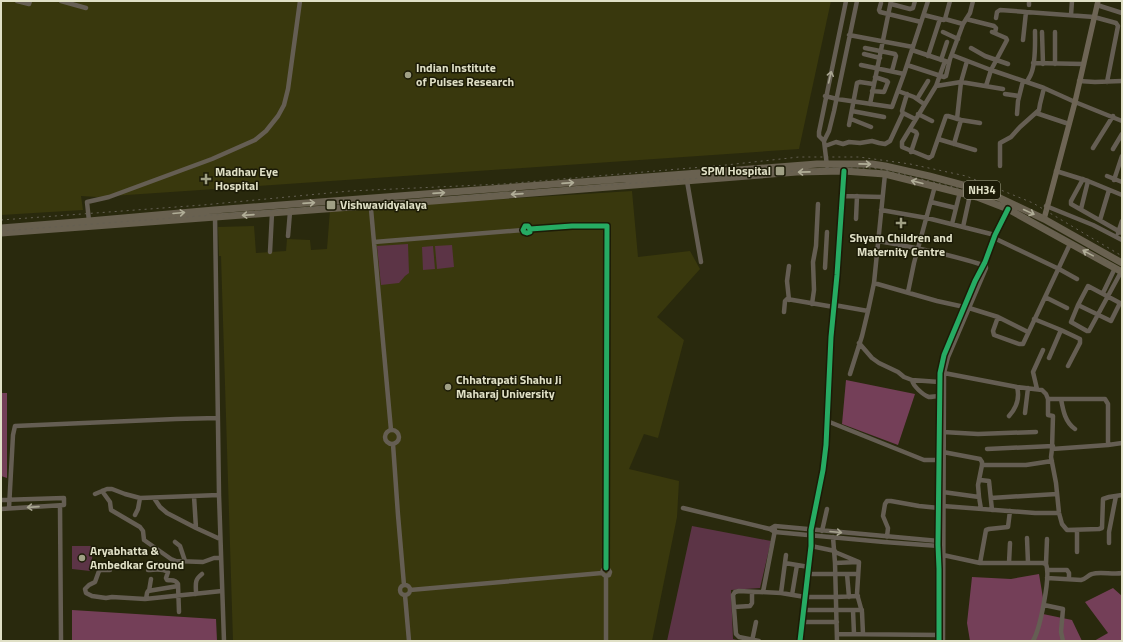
<svg xmlns="http://www.w3.org/2000/svg" width="1123" height="642" font-family="'Titillium Web',sans-serif">
<style>
.built{fill:#39380d}
.green{fill:#5c3446}
.forest{fill:#743f58}
.lines{fill:none;stroke-linecap:round;stroke-linejoin:round}
.minor{stroke:#655e53;stroke-width:4.5}
.major{stroke:#6e6555;stroke-width:5.5}
.highway{stroke:#696150;stroke-width:7}
.rail{stroke:#645f52;stroke-width:1;stroke-dasharray:2 4;stroke-linecap:butt}
.cycleway-casing{stroke:#1c1b07;stroke-width:8}
.cycleway{stroke:#26ab63;stroke-width:5}
.oneway{stroke:#a9a692}
.oneway2{stroke:#b0ad97}
.poi-dot{fill:#a0a085;stroke:#1c1b07;stroke-width:1.5}
.labels{text-anchor:middle;stroke-width:3;stroke-linejoin:round;paint-order:stroke}
.shield{fill:#1c1b07;stroke:#a5a58d;stroke-width:1}
.shield-label{font-size:11px;font-weight:bold;fill:#e0e0c6}
.poi-label{font-size:12px;font-weight:bold;fill:#e0e0c6;stroke:#1c1b07;text-anchor:start}
</style>
<rect width="100%" height="100%" fill="#29290d"/>
<path class="built" d="M1 1H831L799 149 97 197 81 196 83 210 1 215Z
M632 191 638 257 690 251 700 269 657 317 684 340 658 438 644 434 629 469 679 481 677 517 652 641H233L221 256H219L218 227 254 226 256 253 286 251 287 239 310 240 311 250 327 249 330 210Z"/>
<path class="green" d="M408 244 409 273 405 276 399 283 381 285 377 246Z
M452 245 454 267 437 269 435 246Z
M433 246 435 269 423 270 422 247Z
M692 526 771 541 760 588 731 590 733 639 742 641H667Z
M72 546H94L90 571 72 569Z"/>
<path class="forest" d="M846 380 915 394 898 445 842 424Z
M1 393H7V478L1 476Z
M1039 574 1044 604 1043 614 1072 620 1082 641H970L967 623 972 577 1011 579Z
M1113 588 1122 596V641H1094L1108 633 1085 602Z
M72 610 216 619 217 641H72Z"/>
<g class="lines">
<path class="minor" d="M17 1 29 4 30 1
M61 1 86 8
M881 3 879 10 880 12 921 22
M891 4 910 9 913 8 915 1
M1029 5V1
M1097 5 1122 13
M924 15 944 20 945 19 950 1
M1071 15 1072 1
M996 18 997 12 1000 10 1094 17 1116 23 1118 26 1107 82
M945 19 963 24
M966 19 994 26 996 28 995 33
M943 32 958 39
M1042 32 1043 64
M1055 32V64
M849 35 913 47
M1023 40 1026 12
M865 48 895 54 896 56 892 71
M971 48 985 56 1008 64
M912 50 948 62
M864 54 880 58
M952 55 991 70 1044 88 1075 102 1122 121
M928 56 940 19
M941 60 947 42
M945 61 936 86 902 142V147L929 158 932 156 946 116H948L961 120 980 123
M1033 63 1084 64
M861 65 904 74
M907 65 944 77 946 76 950 59 963 24 970 13 973 1
M1079 81 1095 82 1122 81
M1027 82C1028 79 1030 77 1031 74 1036 63 1035 43 1035 31
M936 86 961 82 1003 89
M986 86 991 70 1007 40 1006 38 992 32
M872 91 884 92 888 82 887 81 875 77
M898 91 914 97 924 104
M907 94 902 111 903 113 915 119
M1005 94 1019 96
M825 96 837 99 892 107 904 74 928 1
M917 99 928 81
M870 104 891 1
M852 111 884 117
M1036 113 1069 124
M918 114 932 121
M1017 114 1018 101 1023 81
M851 119 871 127
M957 119 961 82 967 61
M849 125 857 83 860 82 873 84
M910 129 916 132 917 134 911 152
M938 139 975 150
M824 141 829 131 834 111 857 1
M954 144 961 120
M825 146 836 142 843 144 849 142 860 143 872 141 879 143 885 144 890 141 903 113
M1093 148 1113 116
M1113 149 1122 134
M827 166 824 141 819 136V132L846 1
M1000 166V143L1011 137 1020 127 1039 110 1040 104 1044 88
M1056 171 1088 181 1122 195
M1107 176 1122 182
M1083 179 1071 201V204L1122 233
M1114 180 1122 156
M687 181 701 262
M842 196 882 197
M370 198 391 430
M931 202 956 208
M1046 206 1093 225 1122 240
M1081 209 1088 181
M881 210 927 218 995 235
M215 216 219 495 224 641
M856 219 857 196
M1100 220 1109 190
M89 221 87 202 109 197 212 159 255 140 266 131 278 116 284 105 288 89 300 1
M952 224 960 192
M963 227 970 195
M530 229V232L527 233 524 232 523 230 525 226H528L530 229 572 226H607L606 568
M1118 233 1122 221
M288 236 290 212
M994 238 1059 269 1077 279
M878 241C913 247 949 254 983 265
M374 242 523 230
M270 252 272 213
M789 266 787 281 789 300
M825 268 827 232
M874 283 937 301 969 308 998 317 1028 332
M1088 286 1120 303 1111 321 1078 305Z
M908 292 914 263 935 186
M1103 293 1115 268
M1045 297 1067 308
M812 304 814 290 813 262 816 246 818 204
M834 305 868 311
M1078 305 1071 322 1087 331H1089L1121 272
M784 312 785 301 787 299 834 307
M998 317 993 331 994 335 1019 344H1023L1070 244
M1034 319 1061 330 1080 339V343L1068 366
M859 343 872 358 879 363 898 372 904 377 912 380 939 382
M1049 358 1061 330
M944 373 1017 387 1042 390 1046 394 1048 399V415L1053 416 1052 449 1108 445
M850 374 862 336 868 311 874 283 885 174
M912 380C913 386 923 395 929 397 932 397 936 396 939 396
M1037 389 1033 372 1043 350
M1048 399H1105L1108 404V445L1122 443
M1061 399C1063 410 1065 422 1075 429
M1025 413 1028 388
M1009 416C1017 407 1020 398 1017 387
M827 421 924 460H941
M385 437a7 7 0 1 1 14 0a7 7 0 1 1-14 0Z
M943 432 978 434 1036 432
M393 444 398 515 404 585
M987 449 1053 446
M1052 449 1051 457 1056 483 1059 513 1062 524 1067 530 1099 529 1102 528 1103 499 1109 497 1122 495
M943 452 980 459 982 462V465
M980 480 989 481 992 510
M102 491 110 502 111 510 140 527 143 531 144 540 171 559 176 561 203 562 214 558H221
M943 492 979 497
M95 494 107 489H112L125 494 140 498 219 495
M194 496 196 528
M154 498 160 507 167 513 196 528 220 539
M991 498 1057 494
M1 500 64 498V505L1 509
M60 506 61 641
M943 506 1035 513H1059
M9 508 13 435 15 426 176 419 218 418
M683 508 770 529 775 532 884 542 939 546
M981 509 979 497 978 485 982 465H1026L1052 461
M135 515 138 509 140 498
M770 529 775 526 939 541
M822 531 827 509
M833 537 835 563 837 641
M887 537 888 528 883 516 885 504 887 501H891L919 506 939 508
M1027 538 1028 563
M175 542 180 546 185 561
M1109 543V532L1116 496
M811 546 835 551
M835 552 859 562 857 594 862 612 863 634
M1077 552V530
M943 555 980 563H1043L1046 564C1051 576 1040 629 1033 641
M785 563 809 567
M835 563 858 562
M980 563 986 530 989 529 1008 527 1010 511
M1009 563 1010 543
M1046 564 1047 539
M110 570H101L99 571 95 582 89 585 85 589 86 593 92 596 106 598 112 597 145 599 222 591
M148 570C155 570 162 568 168 572L166 578 167 580C172 581 175 579 178 584L179 612
M1047 570H1067L1069 573V579
M808 574H858
M847 574 849 597
M1047 578 1081 580C1086 579 1088 575 1092 574 1100 571 1113 575 1122 573
M400 590a5 5 0 1 1 10 0a5 5 0 1 1-10 0Z
M410 590 602 573 604 575 606 576 609 575 610 572 608 569 606 568 603 570 602 573
M149 591 151 579
M763 592 775 530
M781 593 786 555
M196 594C196 584 194 580 202 574
M405 595 409 641
M792 595 797 565
M146 599 147 593 148 591 178 586
M1044 605 1063 609 1061 632 1063 641
M734 607 750 606 752 603V592
M804 610H862
M853 610 854 634
M802 622H837
M837 634 941 635
M606 641V576
M752 641 756 622
M759 641 739 637 736 634 733 595 735 592 739 591 781 593 805 597H836L858 596
M800 641 811 546V530L823 470 826 445 831 337 837 275 844 171
M939 641V569L938 545 940 373 944 355 975 281 985 262 995 235 1008 209
M943 641 944 373 948 357 986 268 985 262"/>
<path class="major" d="M1044 219 1075 102 1098 1"/>
<path class="highway" d="M1 228 89 221 214 210 817 164H872L885 166 929 176 985 191 1044 219 1122 263
M1 233 433 201 797 172 844 171 885 174 977 197 1008 209 1122 272"/>
<path class="rail" d="M1 220 203 205 350 191 503 184 726 165 799 157H859L910 164 966 176 1033 203 1122 256
M1 231 835 168H871L889 171 977 193 1021 213 1122 271"/>
<g class="cycleway-casing">
<path id="cycleway" d="M530 229V232L527 233 524 232 523 230 525 226H528L530 229 572 226H607L606 568
M800 641 811 546V530L823 470 826 445 831 337 837 275 844 171
M939 641V569L938 545 940 373 944 355 975 281 985 262 995 235 1008 209"/>
</g>
<use href="#cycleway" class="cycleway"/>
</g>
<defs><path id="oneway-shaft" d="M-6 0H5M1.5-3L5.5 0L1.5 3" fill="none" stroke-width="1.6" stroke-linecap="round" stroke-linejoin="round"/></defs>
<g class="oneway">
<use href="#oneway-shaft" transform="translate(830 77) rotate(-77)"/>
<use href="#oneway-shaft" transform="translate(33 507) rotate(176)"/>
<use href="#oneway-shaft" transform="translate(836 532) rotate(5)"/>
</g>
<g class="oneway2">
<use href="#oneway-shaft" transform="translate(865 164) rotate(1)"/>
<use href="#oneway-shaft" transform="translate(804 172) rotate(179)"/>
<use href="#oneway-shaft" transform="translate(917 182) rotate(-166)"/>
<use href="#oneway-shaft" transform="translate(568 183) rotate(-4)"/>
<use href="#oneway-shaft" transform="translate(439 193) rotate(-4)"/>
<use href="#oneway-shaft" transform="translate(517 194) rotate(176)"/>
<use href="#oneway-shaft" transform="translate(309 203) rotate(-4)"/>
<use href="#oneway-shaft" transform="translate(1029 212) rotate(25)"/>
<use href="#oneway-shaft" transform="translate(179 213) rotate(-5)"/>
<use href="#oneway-shaft" transform="translate(248 215) rotate(176)"/>
<use href="#oneway-shaft" transform="translate(1088 253) rotate(-151)"/>
</g>
<g class="poi-dot">
<circle cx="408" cy="75" r="4"/>
<rect x="775" y="166" width="10" height="10" rx="2"/>
<path d="M204 173h4v4h4v4h-4v4h-4v-4h-4v-4h4z"/>
<rect x="326" y="200" width="10" height="10" rx="2"/>
<path d="M899 217h4v4h4v4h-4v4h-4v-4h-4v-4h4z"/>
<circle cx="448" cy="387" r="4"/>
<circle cx="82" cy="558" r="4"/>
</g>
<g class="labels">
<rect class="shield" x="964" y="181" width="36" height="18" rx="3"/>
<g class="shield-label">
<text x="982" y="194">NH34</text>
</g>
<g class="poi-label">
<text x="416" y="72">Indian Institute<tspan x="416" dy="14">of Pulses Research</tspan></text>
<text x="771" y="175" text-anchor="end">SPM Hospital</text>
<text x="215" y="176">Madhav Eye<tspan x="215" dy="14">Hospital</tspan></text>
<text x="340" y="209">Vishwavidyalaya</text>
<text x="901" y="242" text-anchor="middle">Shyam Children and<tspan x="901" dy="14">Maternity Centre</tspan></text>
<text x="456" y="384">Chhatrapati Shahu Ji<tspan x="456" dy="14">Maharaj University</tspan></text>
<text x="90" y="555">Aryabhatta &amp;<tspan x="90" dy="14">Ambedkar Ground</tspan></text>
</g>
</g>
<rect width="1123" height="642" fill="none" stroke="#e0e0c6" stroke-width="4"/>
</svg>
